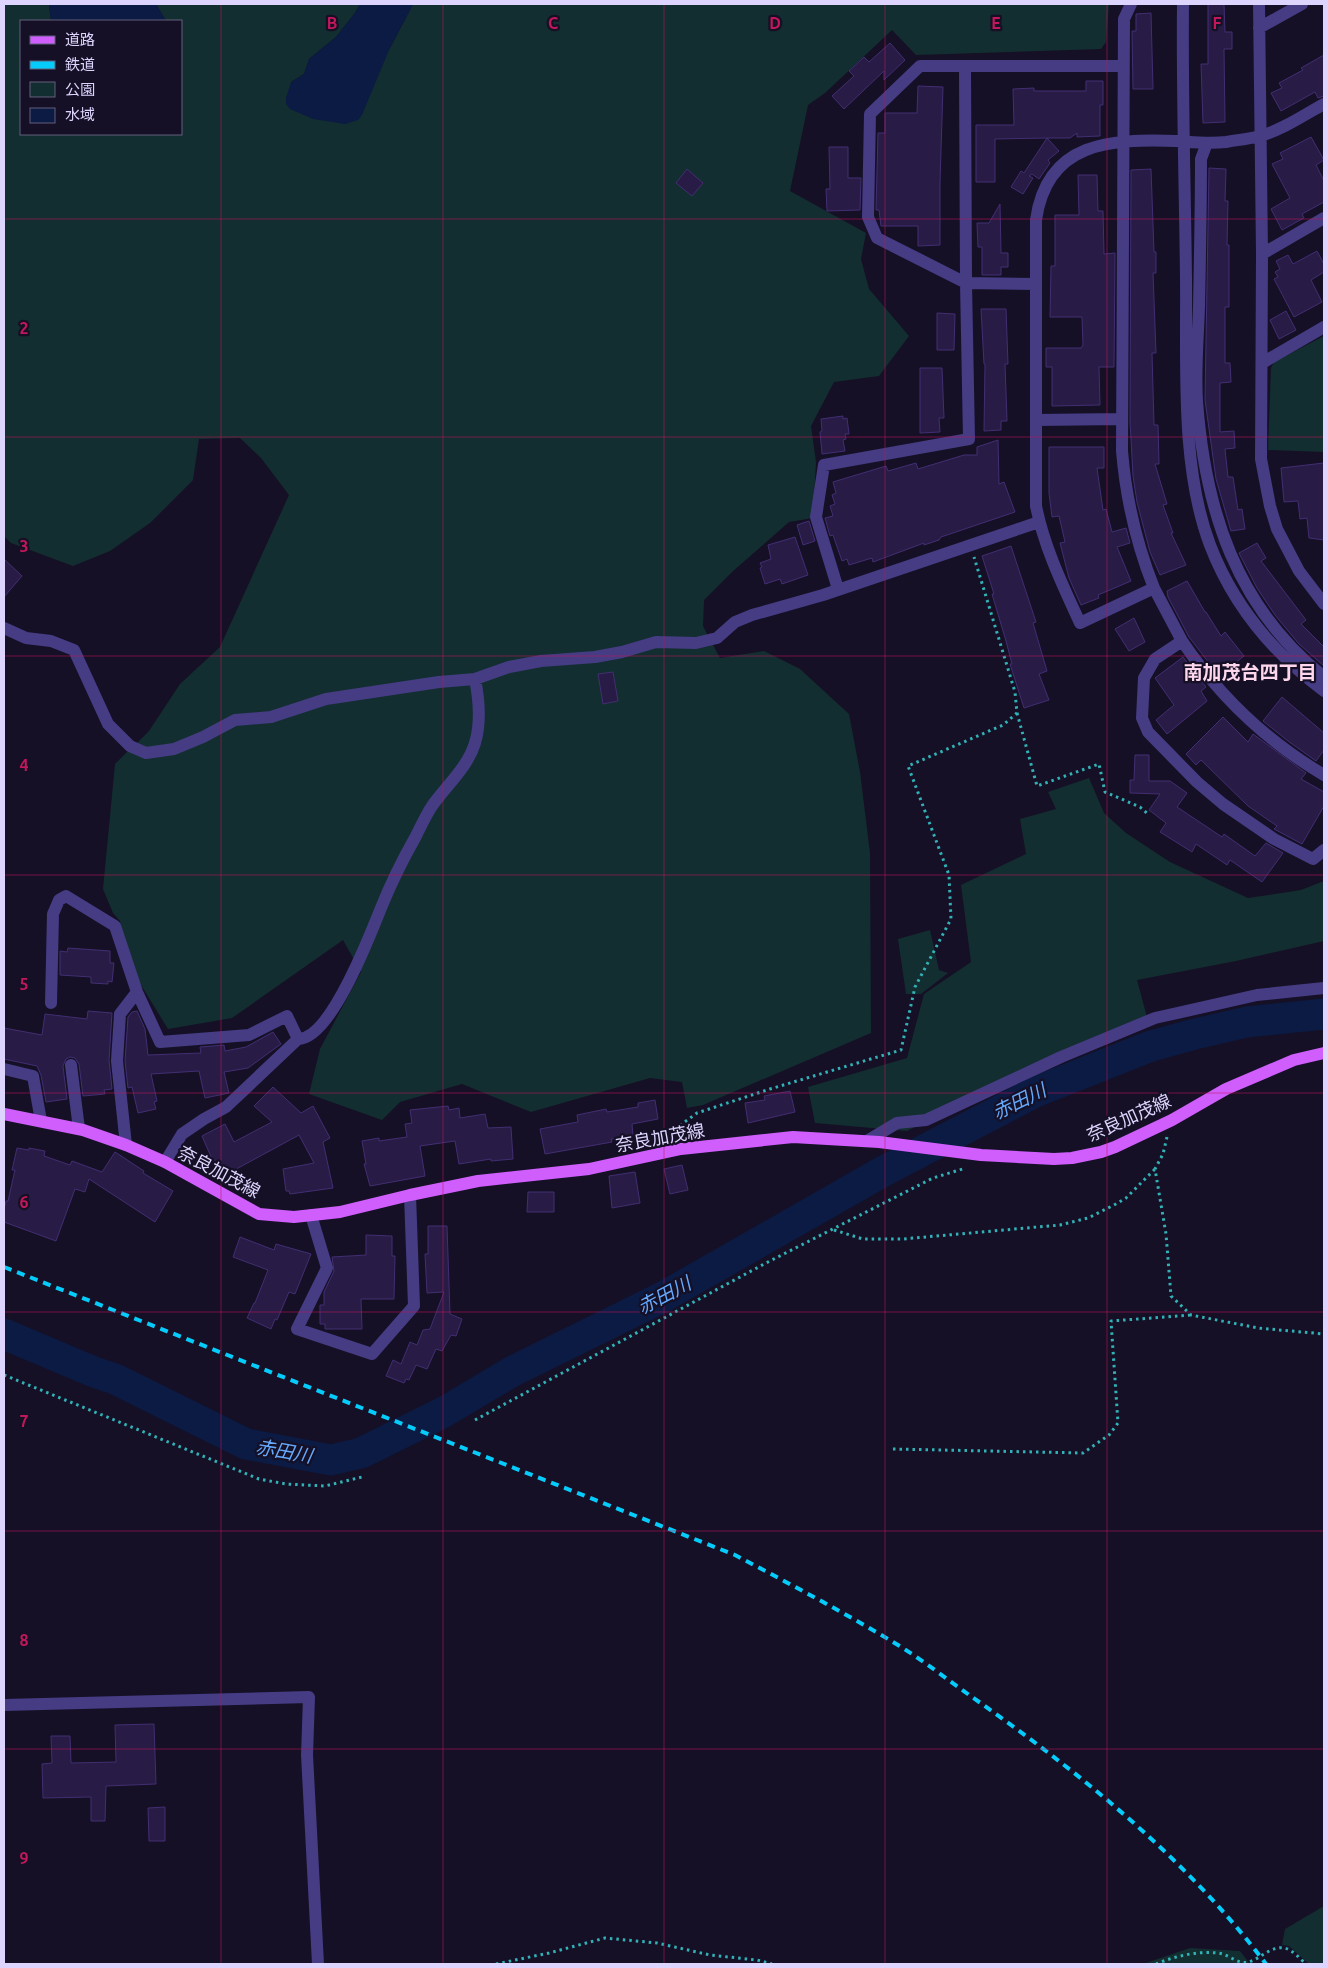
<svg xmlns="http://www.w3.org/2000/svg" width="1328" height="1968" font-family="Ubuntu,'Noto Sans JP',sans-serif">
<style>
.green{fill:#132e30}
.water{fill:#0b1b43}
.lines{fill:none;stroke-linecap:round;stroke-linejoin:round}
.river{stroke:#0b1b43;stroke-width:31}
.building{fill:#281c46;stroke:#422e72}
.path{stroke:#32b2b6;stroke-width:3;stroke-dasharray:2.5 4;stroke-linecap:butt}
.minor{stroke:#453c84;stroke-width:12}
.major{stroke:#cf5efc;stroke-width:12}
.rail{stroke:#05ccfa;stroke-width:4;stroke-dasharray:8 6;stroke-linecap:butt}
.grid{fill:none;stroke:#c2185b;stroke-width:1;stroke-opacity:0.55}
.labels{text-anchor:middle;stroke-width:4.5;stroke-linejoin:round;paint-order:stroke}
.street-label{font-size:18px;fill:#ded5fe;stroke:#151026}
.neighbourhood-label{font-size:19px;font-weight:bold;fill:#fed7ed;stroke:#151026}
.water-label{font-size:19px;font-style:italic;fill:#65a9fc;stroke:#151026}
.grid-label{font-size:16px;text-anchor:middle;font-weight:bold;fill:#c2185b;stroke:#151026;stroke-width:4.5;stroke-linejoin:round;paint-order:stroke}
</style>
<rect width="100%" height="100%" fill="#151026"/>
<path class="green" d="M4 4H49L51 21H21V134H181V21H166L156 4H360L355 13 336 37 309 59 304 74 291 82 389 50 413 4H1109L1106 42 1101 49 916 55 892 30 825 93 808 105 790 191 866 233 861 259 869 289 909 336 879 376 834 382 811 426 816 462 813 518 789 522 732 572 704 600 703 626 708 636 621 648 474 675 326 696 173 745 145 749 136 744 149 731 180 684 220 647 289 495 261 458 240 438 199 439 193 480 150 523 110 551 73 566 11 543 4 536Z
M1324 336V452L1268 450 1271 368 1274 362Z
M657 645H713L720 658 764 651 800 669 849 714 860 772 870 853 871 1033 703 1105 687 1108 682 1082 650 1078 531 1112 462 1084 400 1102 382 1120 309 1094 320 1049 361 972 343 940 232 1018 168 1029 138 980 124 944 120 921 113 913 103 889 115 764 129 750 138 756C171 745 205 733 239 725 377 691 517 669 657 645Z
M1089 778 1104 813 1126 833 1170 862 1248 898 1301 890 1324 881V941L1236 961 1137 980 1148 1021 939 1114 907 1131 815 1123 808 1087 907 1058 924 994 971 962 961 885 1026 854 1020 819 1056 809 1048 792Z
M930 930 939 970 948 973 921 994H906L898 939Z
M1324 1906V1964H1309L1289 1946 1282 1945 1285 1929Z
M1190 1948 1240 1951 1250 1964H1143Z"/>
<path class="water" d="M49 4H156L166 21H51Z
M360 4H413L389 50 362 115 358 120 345 124 313 119 290 109 286 104V98L291 82 304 74 309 59 336 37 355 13Z"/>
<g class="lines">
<path class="river" d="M4 1334 94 1372 115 1379 246 1444 331 1460 361 1453 444 1412 513 1371 663 1297 882 1172 1035 1092 1151 1046 1195 1034 1247 1022 1324 1014"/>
</g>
<path class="building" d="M1208 4H1224L1225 32H1232V49H1224L1225 122 1203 123 1201 64H1208Z
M1151 13 1153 89H1133L1132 31H1136V14Z
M890 43 905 60 884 80V71L844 109 832 96 854 76 849 71 864 57 869 62Z
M1324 55V96L1318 98 1315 92 1281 111 1271 93 1282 88 1279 83 1303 70 1301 68Z
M1086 81H1103V105H1100V136L1077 137V133L1070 138H1047L1059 151 1048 160 1050 163 1039 179 1032 174 1029 176 1033 178 1023 194 1011 187 1021 171 1024 173 1047 138 995 139V182H976V125H1014L1013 89 1034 88V91H1086Z
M918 86 943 87 940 182V245L918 246V226H881L879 210H876L878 133H885V113H917Z
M1311 137 1324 160 1316 165 1324 181V202L1302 214 1304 218 1282 230 1271 209 1290 198 1272 164 1283 159 1280 153Z
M829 147H848V178H861L860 210 827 211 826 189H830Z
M1209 168 1226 169 1225 201H1228L1227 245H1229V307H1225V363H1230L1231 382 1220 383V432L1234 431 1235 448 1225 449 1228 477H1233L1238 510 1242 509 1245 529 1231 531 1216 479 1205 400Z
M687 169 703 183 692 196 676 183Z
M1151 169 1154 252H1156V273H1153L1156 353H1152L1154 425H1158L1159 464H1155L1167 504 1163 505 1173 533H1171L1186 565 1160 575 1150 552 1137 502 1133 476 1130 421 1131 170Z
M1078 175H1097L1098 211H1103L1104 254 1115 253 1114 367H1099L1100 405 1052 406V367H1046V348H1081L1083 345 1082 317H1050L1051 266H1055V215H1079Z
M1000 204 1001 253H1008V267H1001V275H982V247H978L977 223H989Z
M1317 251 1324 264V272L1311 280 1322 302 1294 317 1274 279 1278 277 1275 272 1280 269 1276 261 1288 255 1293 264Z
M981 309H1006L1008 364H1005L1007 421H1001V430L984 431 985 364H984Z
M1286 311 1296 330 1279 339 1270 320Z
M937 313 955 314 954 350H937Z
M920 368H942L944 418H939L940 432 920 433Z
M843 416V419L847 418 849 434H845L846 439 843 440 845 451 822 454 820 432 822 431 821 419Z
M998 440 999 484 1004 482 1015 512 941 537 939 540 924 545V543L873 562 872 558 849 565 847 559 842 561 833 535 830 536 825 518 833 516 830 506 835 504 832 495 836 493 833 482 886 466 888 471 916 463 918 469 964 455H977V447Z
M1049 447H1104V468H1097L1103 510 1106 509 1112 532 1126 528 1130 543 1117 547 1131 581 1098 595 1099 598 1081 605 1069 578 1060 543 1065 542 1059 516 1052 517 1049 493Z
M1324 463V540L1309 538 1307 518 1300 519 1298 501 1284 502 1281 468Z
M809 521 815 541 803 545 797 525Z
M795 537 808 575 782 584 780 579 765 584 760 568 762 567 760 563 771 559 768 545Z
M1257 543 1266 558 1261 561 1306 620 1301 624 1324 647V666L1299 644 1275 615 1257 588 1239 553Z
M1011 546 1036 622 1033 623 1047 671 1039 674 1049 700 1024 708 1010 664H1012L1006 641 992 594H994L982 556Z
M4 559 22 576 4 597Z
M1187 581 1205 612H1206L1221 636 1225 632 1244 656 1219 676 1189 637 1168 597 1167 591Z
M1134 618 1145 642 1129 651 1115 629Z
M1183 657 1206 687 1201 691 1207 701 1167 734 1156 720 1174 705 1155 678Z
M613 672 618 701 603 704 598 674Z
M1282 697 1324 733V750L1316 761 1288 741 1263 721Z
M1223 717 1248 742 1253 734 1306 773 1301 779 1324 792V806L1302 844 1274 829 1277 826 1248 806 1201 760 1196 765 1186 754Z
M1135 755H1149V781H1170L1187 793 1177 807 1222 837 1224 834 1255 856 1266 843 1283 853 1262 882 1230 860 1227 865 1196 844 1192 852 1160 832 1166 823 1149 810 1160 794 1130 793V780H1134Z
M68 948 110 951V963H114L112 982 108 981V984L91 983V977L60 975V951L67 952Z
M88 1011 112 1013 109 1060 112 1089 104 1090 105 1094 83 1096 79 1064 75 1058 70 1057 66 1059 63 1066 67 1099 46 1102 41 1075 37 1066 4 1059V1028L42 1035 45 1014 87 1019Z
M137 1011 145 1029 148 1055 201 1053 200 1047 224 1045 225 1051 246 1047 273 1032 281 1044 248 1068 224 1072 229 1093 205 1098 199 1071 151 1074 157 1101 154 1102 156 1109 138 1113 132 1087 128 1088 125 1061 128 1017 132 1012Z
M273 1087 301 1113 313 1106 330 1138 323 1142 333 1188 290 1194 289 1191H286L283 1169 314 1163 299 1135 229 1173 227 1169 218 1173 202 1136 225 1124 234 1142 272 1122 254 1106Z
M790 1091 795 1112 748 1123 745 1103 765 1100 764 1096Z
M655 1100 658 1119 632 1124 633 1136 611 1139 612 1142 545 1154 540 1129 578 1122 577 1115 606 1109 607 1112 638 1107V1103Z
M448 1106 449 1110 459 1108 460 1118 485 1114 488 1128 511 1127 513 1159 491 1161V1159L459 1164 455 1141 420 1146 425 1176 370 1186 364 1164H366L362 1141 379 1138V1141L407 1137 405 1124 412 1123 410 1110Z
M17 1148 29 1150V1148L45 1151 44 1156 70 1165 72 1161 102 1172 115 1152 144 1171 143 1173 173 1191 155 1222 89 1179 85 1192 75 1189 56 1241 4 1222V1210L6 1201H8L15 1170H12Z
M682 1165 688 1190 670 1194 664 1169Z
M635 1172 640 1203 612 1208 609 1176Z
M528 1192H554V1212H527Z
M428 1226H447L450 1314 462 1319 456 1336 451 1335 442 1351 436 1349 427 1369 416 1365 409 1380 406 1379 404 1383 386 1376 393 1360 401 1364 410 1342 417 1345 423 1330 430 1329 444 1292 427 1293 425 1254H428Z
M366 1235 392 1236V1256H395L394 1299H361L362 1329H325V1324H320V1305H324V1292L334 1271 332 1257 366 1255Z
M240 1237 274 1250 276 1244 311 1254 295 1294 289 1292 277 1320 275 1319 271 1329 247 1318 254 1303H255L268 1270 233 1257Z
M154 1724 156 1784 106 1786 105 1821H91V1797L43 1798 42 1764 52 1763 51 1736H70L71 1763 116 1762 115 1725Z
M165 1807V1841H149L148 1808Z"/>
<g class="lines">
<path class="path" d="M1017 713 1037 786 1099 764 1105 792 1140 807 1149 815
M664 1137 697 1113 770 1089 901 1050 915 987 951 919 949 875 908 766 1003 725 1017 713 1015 692 974 557
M1167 1137 1163 1154 1155 1169 1166 1234 1171 1296 1191 1315 1258 1328 1324 1334
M834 1230 863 1239H903L1060 1225 1088 1218 1114 1205 1126 1198 1155 1169
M4 1375 259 1479 286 1484 325 1486 362 1477
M475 1420 766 1263 933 1178 966 1168
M893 1449 1083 1453 1109 1435 1118 1423 1111 1321 1191 1315
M496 1964 549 1953 605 1938 657 1943 710 1955 757 1960 772 1964
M1156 1964C1175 1956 1197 1951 1217 1953 1228 1953 1237 1965 1249 1962 1261 1958 1271 1946 1284 1948 1292 1949 1300 1959 1306 1964"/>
<path class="minor" d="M1131 4 1124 19 1122 451C1126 499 1136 543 1154 588
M1183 4C1182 95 1185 187 1186 279 1187 363 1180 466 1210 545 1233 605 1273 653 1324 691
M1259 4 1262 254 1261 459 1270 506 1277 529 1299 571 1324 604
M1259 28 1302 4
M965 66 966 283 1036 284
M1324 104C1304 115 1282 130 1260 136 1249 139 1237 140 1226 142 1209 144 1193 142 1176 141 1111 139 1047 141 1036 220V506C1044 547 1063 586 1080 623L1154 588 1182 641 1155 659 1144 678 1142 718 1148 732 1197 782 1223 804 1274 839 1313 859 1324 850
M1207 143 1201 159C1201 208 1200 257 1199 307 1198 338 1195 370 1197 401 1205 510 1236 607 1324 677
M1262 254 1324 218
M1262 363 1324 327
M1036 420 1122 419
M838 589 816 517 824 465 969 439 966 283 877 238 868 217 870 114 920 66H1123
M4 628 26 638 51 641 74 650 108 724 130 746 146 753 174 749 203 737 235 720 271 717 326 699 439 682 475 679 509 667 541 661 595 657 622 652 656 642 696 643 717 638 735 622 752 615 823 595 1039 522
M1182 641C1220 697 1266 741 1324 775
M51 1003 53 914 59 900 66 896 115 926 137 992 160 1042 249 1035 287 1016 298 1039
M71 1065 79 1129
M4 1069 33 1076 41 1121
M867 1141 897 1123 926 1120 1061 1057 1155 1018 1257 995 1324 988
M126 1145 117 1061 120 1014 137 992
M165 1162 182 1134 204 1119 226 1107 298 1039C331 1039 370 935 381 908 391 883 403 859 416 836 421 826 426 815 432 806 446 786 468 767 475 743 481 723 479 699 475 679
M311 1215 327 1268 297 1329 372 1354 414 1306 410 1195
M4 1705 309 1697 307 1755 318 1964"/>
<path class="major" d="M4 1114 83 1130 126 1145 165 1162 259 1214 294 1217 340 1212 410 1195 478 1181 589 1169 681 1149 793 1137 879 1142 981 1155 1054 1159 1072 1158 1101 1152 1115 1147 1172 1120 1226 1089 1294 1060 1324 1053"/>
<path class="rail" d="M4 1267 735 1555C790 1584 845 1613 898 1645 924 1661 948 1680 972 1697 1079 1772 1188 1860 1266 1964"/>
</g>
<path class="grid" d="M221 4V1964M443 4V1964M664 4V1964M885 4V1964M1107 4V1964M4 219H1324M4 437H1324M4 656H1324M4 875H1324M4 1093H1324M4 1312H1324M4 1531H1324M4 1749H1324"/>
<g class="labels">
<g class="street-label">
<text transform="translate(1129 1118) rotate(-24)" y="6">奈良加茂線</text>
<text transform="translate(660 1138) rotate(-10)" y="6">奈良加茂線</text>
<text transform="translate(219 1172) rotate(28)" y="6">奈良加茂線</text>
</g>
<g class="neighbourhood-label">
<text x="1250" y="679">南加茂台四丁目</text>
</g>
<g class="water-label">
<text transform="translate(1019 1101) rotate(-26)" y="7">赤田川</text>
<text transform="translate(664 1295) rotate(-28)" y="7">赤田川</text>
<text transform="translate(284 1451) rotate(10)" y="7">赤田川</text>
</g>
</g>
<g class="grid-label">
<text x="332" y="29">B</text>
<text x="553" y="29">C</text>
<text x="775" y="29">D</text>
<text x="996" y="29">E</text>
<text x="1217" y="29">F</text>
<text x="24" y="334">2</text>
<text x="24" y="552">3</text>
<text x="24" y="771">4</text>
<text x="24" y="990">5</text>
<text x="24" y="1208">6</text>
<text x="24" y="1427">7</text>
<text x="24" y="1646">8</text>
<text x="24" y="1864">9</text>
</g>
<rect width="1328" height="1968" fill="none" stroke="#ded5fe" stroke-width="10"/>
<rect x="20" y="20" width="162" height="115" fill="#151026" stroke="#655f7c"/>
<rect x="30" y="36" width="25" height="8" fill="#cf5efc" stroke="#655f7c"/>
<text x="65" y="45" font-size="15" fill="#ded5fe">道路</text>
<rect x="30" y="61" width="25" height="8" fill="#05ccfa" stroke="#655f7c"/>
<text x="65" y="70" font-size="15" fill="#ded5fe">鉄道</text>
<rect x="30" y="82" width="25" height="15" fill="#132e30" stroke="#655f7c"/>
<text x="65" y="95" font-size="15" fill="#ded5fe">公園</text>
<rect x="30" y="108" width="25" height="15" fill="#0b1b43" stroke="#655f7c"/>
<text x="65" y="120" font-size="15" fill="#ded5fe">水域</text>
</svg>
